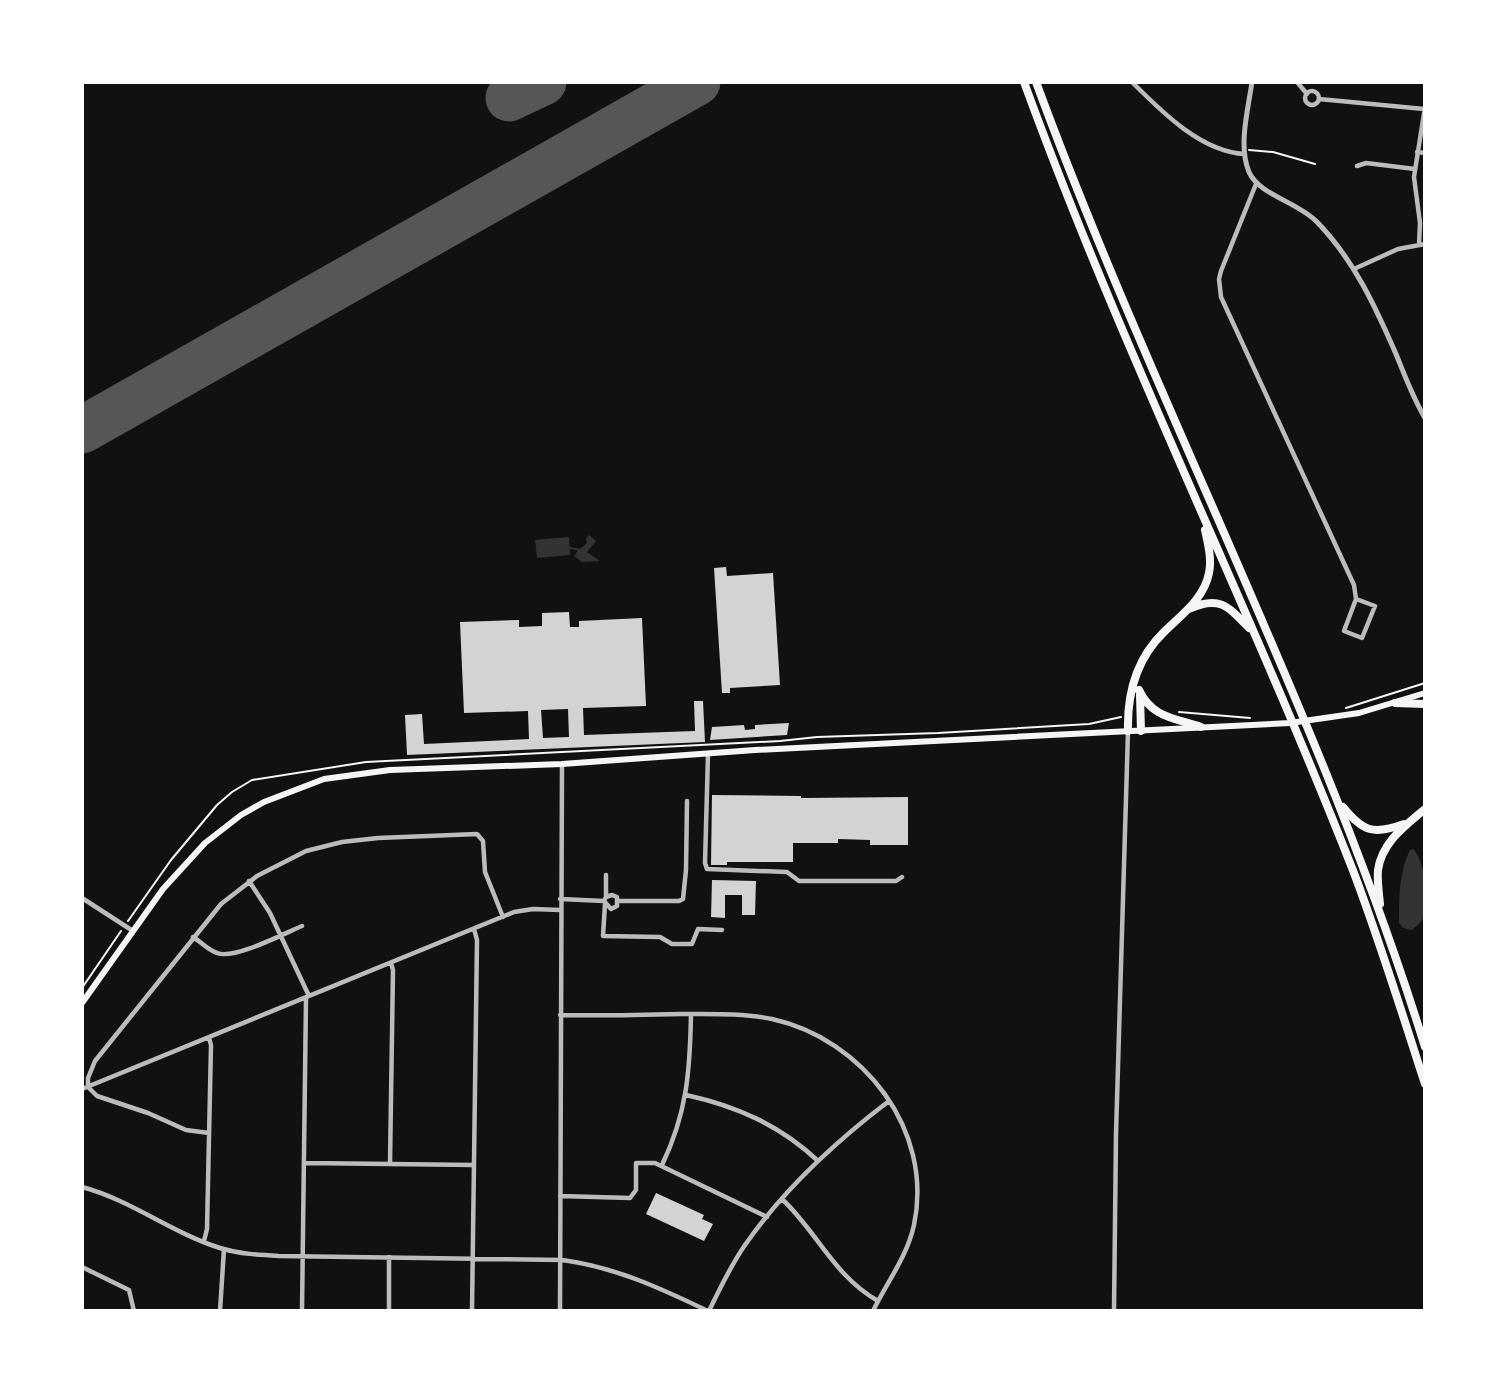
<svg xmlns="http://www.w3.org/2000/svg" width="1507" height="1393" font-family="'Open Sans',sans-serif">
<style>
.water{fill:#333}
.lines{fill:none;stroke-linecap:round;stroke-linejoin:round}
.stream{stroke:#333;stroke-width:2}
.runway{stroke:#565656;stroke-width:47}
.building{fill:#d3d3d3;fill-rule:evenodd}
.path{stroke:#f5f5f5;stroke-width:2}
.minor{stroke:#bcbcbc;stroke-width:4.5}
.tertiary{stroke:#bcbcbc;stroke-width:5}
.secondary{stroke:#f5f5f5;stroke-width:6}
.motorway{stroke:#f5f5f5;stroke-width:8}
</style>
<rect width="100%" height="100%" fill="#111"/>
<path class="water" d="M589 535 596 541 587 552 600 561 582 562 574 556 578 551 576 550 577 548 580 549 587 543 586 539Z
M569 537 570 555 537 558 535 540Z
M1413 849C1426 861 1430 907 1421 922 1420 923 1413 929 1412 930L1403 928 1399 923C1399 899 1399 872 1410 850Z"/>
<g class="lines">
<path class="stream" d="M570 548 576 549"/>
<path class="runway" d="M509 98 543 82
M82 430 697 82"/>
</g>
<path class="building" d="M726 567 727 576 773 573 780 685 730 688V693H722L714 568Z
M569 612 570 627H579V621L642 618 646 706 583 708 584 735 695 731 694 701H703L705 742 407 755 405 715 422 714 424 744 529 739 528 711 464 713 460 622 519 620V627L542 626V613ZM568 709 569 737 543 738 541 710Z
M789 723 787 735 710 740 712 727 744 725 745 730 755 729V725Z
M712 795 801 796V798L908 797V845H870V840L838 839V843H793V862H727V865H711Z
M712 880 756 881 755 915H742V895H725V918L711 917Z
M656 1193 704 1215 702 1219 713 1224 704 1241 646 1214Z"/>
<g class="lines">
<path class="path" d="M1249 150 1273 152 1315 164
M1346 708 1425 683
M1179 712 1250 718
M128 921 171 860 217 805 232 792 252 780 366 762 780 741 817 737 938 733 1089 724 1121 717
M82 988 121 931"/>
<path class="minor" d="M1132 82C1161 111 1201 152 1245 154
M1297 82 1307 94
M1305 98a7 7 0 1 1 14 0a7 7 0 1 1-14 0Z
M1319 99 1424 109
M1417 152 1425 153
M1357 166 1366 163 1415 169
M1256 184 1221 271 1219 279 1221 297 1354 585 1356 599 1344 631 1362 638 1375 606 1356 599
M1419 245 1420 223 1414 177 1425 107
M1354 269 1398 249 1425 244
M708 754 705 863 707 869 787 872 799 881H896L902 877
M606 875V897
M249 881 270 913 309 996
M82 898 133 931
M560 899 604 901 606 897 612 895 617 897V906L611 909 604 901
M618 901H679L683 899 686 870 687 801
M605 904 603 936 660 937 672 944H692L698 929 722 930
M193 937C201 942 208 950 217 953 234 960 285 933 302 926
M560 1015C601 1016 642 1015 682 1014 712 1014 744 1013 772 1019 863 1039 934 1130 914 1225 907 1257 887 1282 873 1311
M88 1086V1078L95 1061 221 904 257 876 306 851 342 842 378 838 477 834 483 841 485 872 503 917
M88 1087 97 1096 148 1113 186 1130 209 1133
M82 1089 514 912 533 909 560 910
M686 1095C736 1106 780 1125 818 1161
M305 1163 474 1165
M390 1163 393 970 391 963
M662 1165C687 1113 690 1071 691 1014
M82 1187C131 1200 172 1233 220 1248 240 1254 259 1255 279 1256L562 1260C615 1267 660 1288 708 1311
M560 1196 630 1198 636 1190V1163H655L767 1217
M782 1199C818 1233 833 1275 878 1301
M204 1241 207 1229 211 1045 209 1038
M82 1267 129 1290 134 1311
M220 1311 224 1249
M302 1311 306 998
M389 1311V1257
M472 1311 477 940 474 929
M560 1311 562 764
M709 1311C720 1288 731 1265 745 1245 784 1189 835 1142 889 1101
M1114 1311 1116 1134 1128 731"/>
<path class="tertiary" d="M1252 82C1248 110 1238 146 1249 172 1259 195 1298 202 1317 222 1354 260 1375 306 1396 354 1405 376 1413 398 1425 418"/>
<path class="secondary" d="M82 1003 163 889 205 843 241 815 264 802 324 779 390 770 562 764 755 750 1290 723 1359 713 1425 693"/>
<path class="motorway" d="M1024 82C1122 351 1250 607 1354 873 1380 942 1402 1013 1425 1084
M1036 82C1156 408 1322 715 1425 1047
M1189 609C1219 595 1228 606 1249 628
M1139 690C1152 718 1175 718 1201 727
M1140 695 1141 731
M1395 703 1425 704
M1128 731C1127 694 1137 658 1164 632 1181 615 1204 599 1209 573 1212 559 1208 544 1205 530
M1343 807C1363 832 1374 835 1404 824
M1380 904C1379 893 1377 881 1378 870 1382 842 1405 826 1425 809"/>
</g>
<rect width="1507" height="1393" fill="none" stroke="#ffffff" stroke-width="168"/>
</svg>
